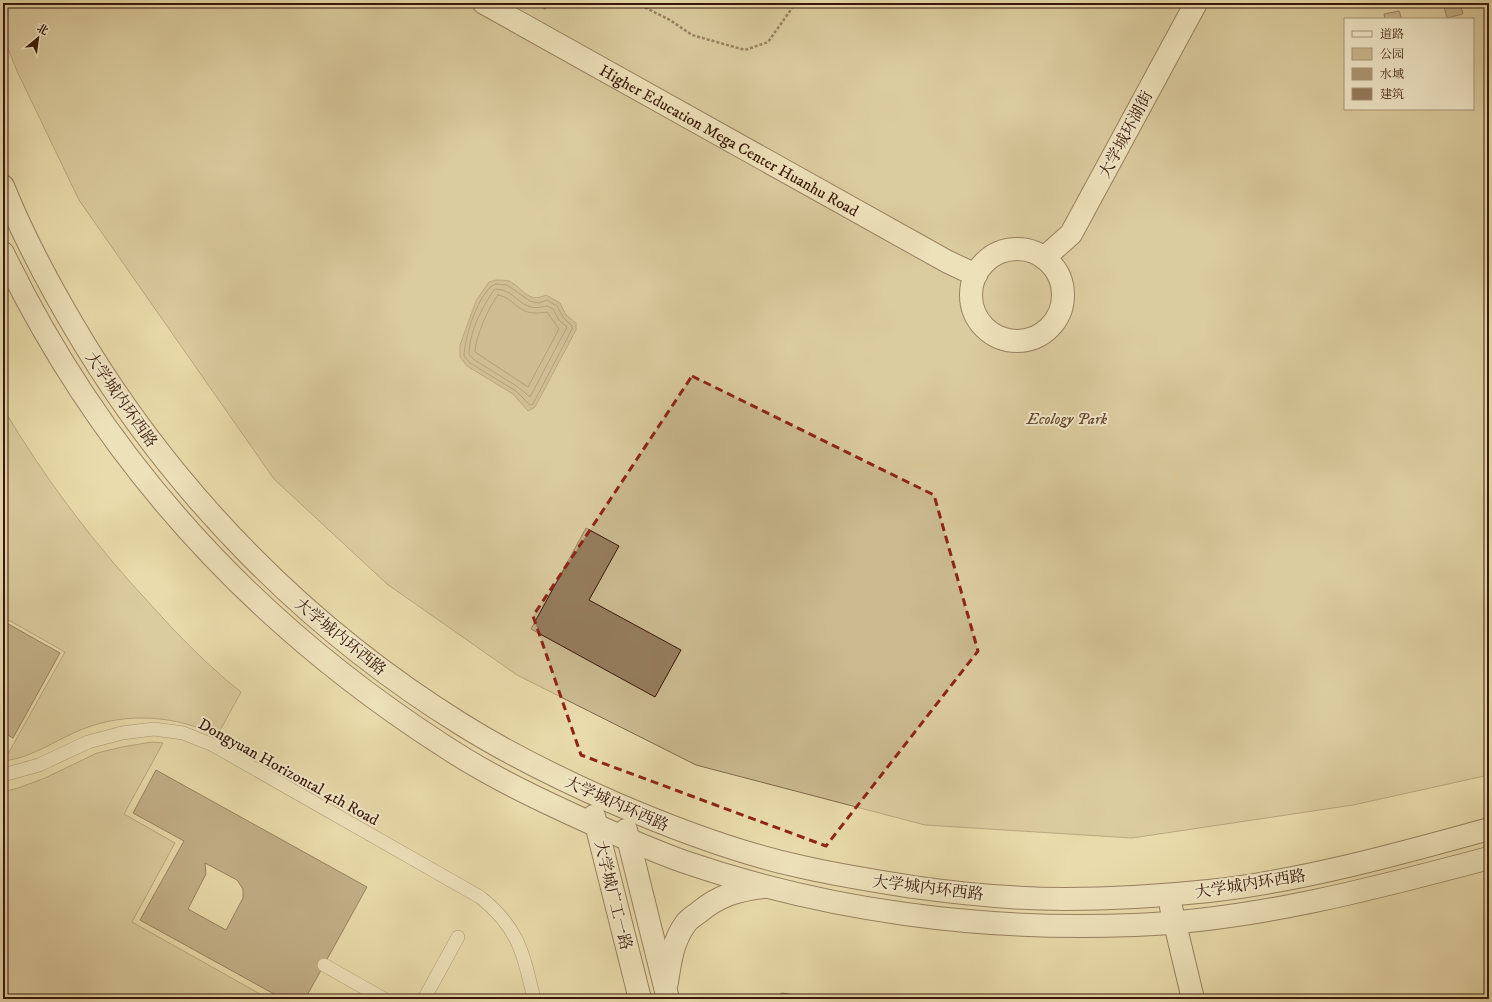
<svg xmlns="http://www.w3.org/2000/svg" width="1492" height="1002" font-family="'IM FELL DW Pica','Noto Serif SC',serif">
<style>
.green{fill:#cbba90;stroke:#82684c;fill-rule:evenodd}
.water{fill:#ad9874;stroke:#7f6449}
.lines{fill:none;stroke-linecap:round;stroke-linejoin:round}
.shore{stroke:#73583e;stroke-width:1}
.building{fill:#957d5d;stroke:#391708;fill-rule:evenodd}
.lane-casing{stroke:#654831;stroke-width:14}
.secondary-casing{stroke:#391708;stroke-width:24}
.path{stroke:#391708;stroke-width:2.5;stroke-dasharray:3 2;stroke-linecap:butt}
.lane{stroke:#f1e8c9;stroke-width:13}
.secondary{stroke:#f1e8c9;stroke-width:22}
.marked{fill:none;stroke:#8f2418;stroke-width:3;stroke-dasharray:8 5;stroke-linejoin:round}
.labels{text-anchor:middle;stroke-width:4;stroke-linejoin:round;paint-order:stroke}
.street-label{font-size:16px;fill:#391708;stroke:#f1e8c9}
.park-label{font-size:16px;font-style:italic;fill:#654831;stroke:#f1e8c9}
</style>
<rect width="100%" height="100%" fill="#e9dbac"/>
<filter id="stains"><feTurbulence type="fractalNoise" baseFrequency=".005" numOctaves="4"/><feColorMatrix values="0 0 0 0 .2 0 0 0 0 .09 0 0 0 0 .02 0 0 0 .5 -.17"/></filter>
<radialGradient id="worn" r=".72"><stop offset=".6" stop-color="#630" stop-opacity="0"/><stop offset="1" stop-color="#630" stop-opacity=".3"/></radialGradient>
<path class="green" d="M3 3H1489V775L1353 805 1132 838 925 825 696 765 517 675 387 584 274 479 79 200 17 71 3 36ZM1345 19H1473V109H1345Z
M3 408C45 479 95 545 151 605 179 636 208 666 241 692L217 736C177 715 125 712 83 729 57 739 32 758 4 761L65 652 3 617Z
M152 742 163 743 124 814 175 843 132 922 269 999H3V792L18 788 45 778 97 753 122 747Z"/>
<path class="water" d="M496 280C500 280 505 280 509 281 524 288 527 304 546 295L560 303 566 315 576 323V330L535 407 528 411 513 394 467 366 460 357V345L476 301 489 282Z"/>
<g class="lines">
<path class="shore" d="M496 284 507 285 530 301 539 303 547 300 557 306 563 317 572 326V329L533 404 530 405 516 391 470 363 464 356C464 339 479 289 496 284Z
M496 289C513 290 515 301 528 306 534 309 541 307 547 306L553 309 559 320 567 327 530 397 518 387 473 359 469 354C469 333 482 307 494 290Z
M498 295C509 296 515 307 525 311 532 314 540 313 547 312L559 329 528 387 475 352C475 338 489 306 498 295Z"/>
</g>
<path class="building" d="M1443 3H1460L1463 14 1447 18Z
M1399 11 1402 19H1385L1384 14Z
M586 528 619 546 589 600 681 650 655 697 531 629Z
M3 621 60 653 13 738 3 732Z
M156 770 367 887 305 999H283L140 920 184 841 133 813ZM205 863 237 880 243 889V898L226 930 188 909 206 874Z
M782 993 823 999H770Z"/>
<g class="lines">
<g class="lane-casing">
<path id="lane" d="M3 775 39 765 88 742 122 733 154 729 183 733 213 745 480 897C519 928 523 953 534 999
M324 965 384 999
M424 999 458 937"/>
</g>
<g class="secondary-casing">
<g id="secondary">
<path id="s1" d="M484 3 948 262 976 275"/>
<path d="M3 186C25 241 54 294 85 345 179 498 308 629 461 724 509 754 560 779 612 802 672 828 734 852 798 866 836 875 875 881 913 887 963 894 1015 899 1065 899 1113 899 1161 896 1209 891 1301 881 1399 854 1489 829"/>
<circle cx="1017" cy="295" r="46"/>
<path d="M3 253C103 460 251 622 444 746 491 777 542 801 593 824 622 837 652 850 682 861 827 911 982 931 1134 925 1255 920 1373 889 1489 858"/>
<path d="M1044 258 1071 234 1196 3"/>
<path d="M594 816 640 999"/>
<path d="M626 830 668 999"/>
<path d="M1171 907 1193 999"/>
<path d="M667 982C670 962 673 940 686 923 689 919 694 916 698 913 718 896 737 890 763 887"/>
</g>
</g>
<path class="path" d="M636 3 670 20 692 35 745 50 768 42 790 11 794 3
M544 9 548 3"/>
<use href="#lane" class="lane"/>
<use href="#secondary" class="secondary"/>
</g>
<path d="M0 0H1492V1002H0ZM692 376 934 495 978 651 826 846 581 755 533 616Z" fill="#e9dbac" fill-opacity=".55" fill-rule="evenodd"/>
<path class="marked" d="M692 376 934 495 978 651 826 846 581 755 533 616Z"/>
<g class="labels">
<g class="street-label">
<text transform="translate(1125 134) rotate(-62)" y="6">大学城环湖街</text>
<text dy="6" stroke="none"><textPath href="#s1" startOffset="281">Higher Education Mega Center Huanhu Road</textPath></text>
<text transform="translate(122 399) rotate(55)" y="6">大学城内环西路</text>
<text transform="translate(341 636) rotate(39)" y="6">大学城内环西路</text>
<text transform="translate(289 771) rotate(29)" y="6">Dongyuan Horizontal 4th Road</text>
<text transform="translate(617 803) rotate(24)" y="6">大学城内环西路</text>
<text transform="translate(1250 883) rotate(-9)" y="6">大学城内环西路</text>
<text transform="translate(928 887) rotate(7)" y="6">大学城内环西路</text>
<text transform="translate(614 895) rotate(76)" y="6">大学城广工一路</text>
</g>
<g class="park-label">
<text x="1067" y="424">Ecology Park</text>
</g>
</g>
<rect width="1492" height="1002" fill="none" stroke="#e9dbac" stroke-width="16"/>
<rect x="4" y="4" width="1484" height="994" fill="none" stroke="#391708" stroke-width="2"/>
<rect x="8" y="8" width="1476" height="986" fill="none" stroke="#391708"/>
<rect x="1344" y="18" width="130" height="92" fill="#f1e8c9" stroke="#a7947c"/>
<rect x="1352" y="31" width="20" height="6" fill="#f1e8c9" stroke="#a7947c"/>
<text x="1380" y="38" font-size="12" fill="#391708">道路</text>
<rect x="1352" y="48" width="20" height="12" fill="#cbba90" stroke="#a7947c"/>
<text x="1380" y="58" font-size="12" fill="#391708">公园</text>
<rect x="1352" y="68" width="20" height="12" fill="#ad9874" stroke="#a7947c"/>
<text x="1380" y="78" font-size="12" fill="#391708">水域</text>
<rect x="1352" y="88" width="20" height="12" fill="#957d5d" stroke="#a7947c"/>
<text x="1380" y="98" font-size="12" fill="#391708">建筑</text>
<g transform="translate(38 38) rotate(29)" stroke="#f1e8c9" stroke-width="3" paint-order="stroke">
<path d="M0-3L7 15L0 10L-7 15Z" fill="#391708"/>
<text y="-6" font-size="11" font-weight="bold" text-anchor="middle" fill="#391708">北</text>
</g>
<rect width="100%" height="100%" filter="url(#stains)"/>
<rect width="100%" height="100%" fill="url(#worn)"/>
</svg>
